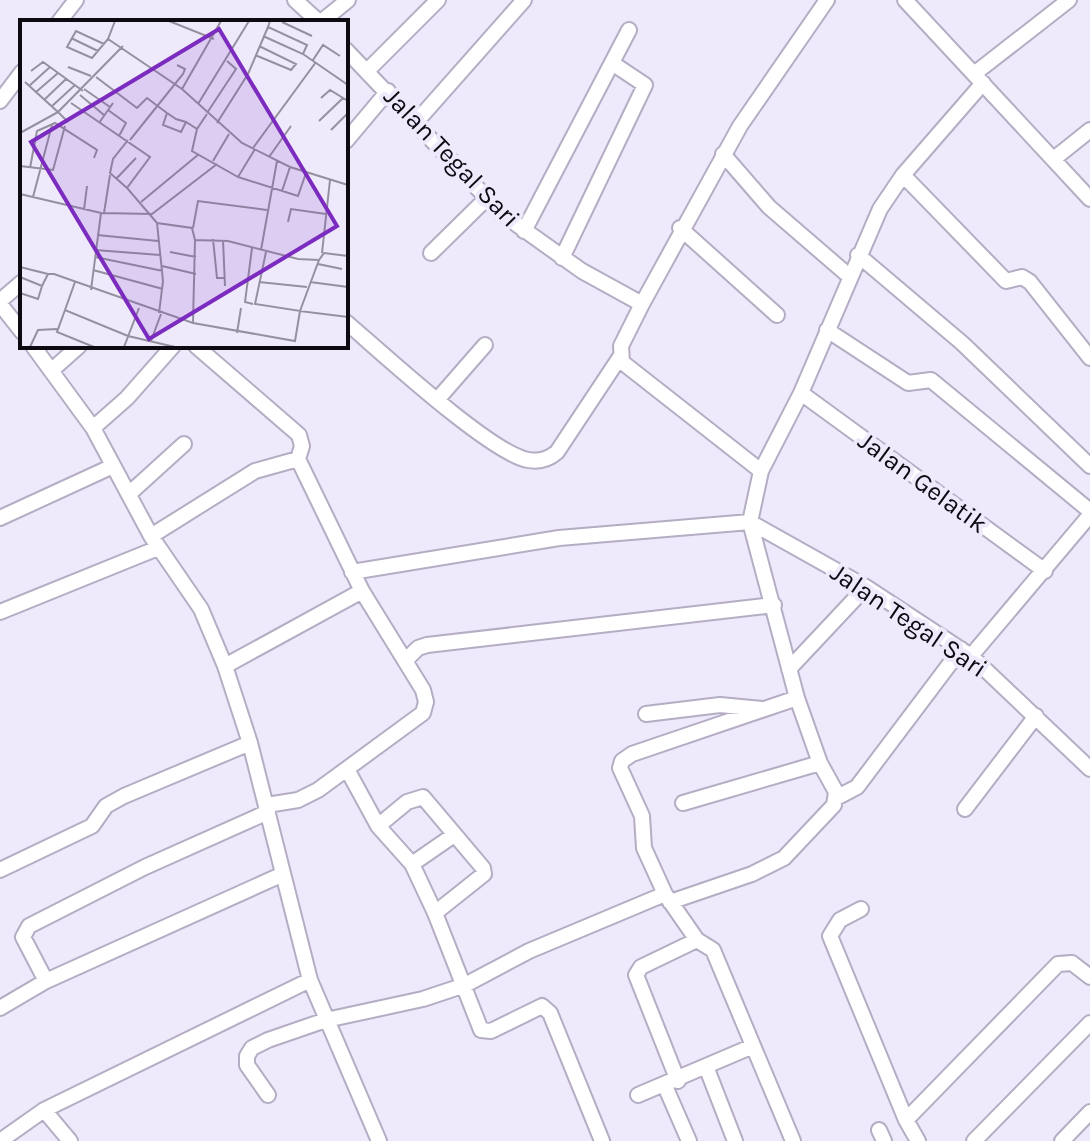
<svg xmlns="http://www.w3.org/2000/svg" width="1090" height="1141" font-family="Karla,sans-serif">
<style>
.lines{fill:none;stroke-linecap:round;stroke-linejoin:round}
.minor-casing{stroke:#b4adc3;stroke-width:18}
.minor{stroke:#fff;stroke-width:14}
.labels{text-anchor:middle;stroke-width:8;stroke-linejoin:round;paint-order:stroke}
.street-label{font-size:26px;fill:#0d0a12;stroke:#efe9fc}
.inset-road{fill:none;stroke:#95909e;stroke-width:2}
.view{fill:#7b2cbf;fill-opacity:0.15;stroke:#7b2cbf;stroke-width:4}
.inset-edge{fill:none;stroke:#0d0a12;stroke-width:4}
</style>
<rect width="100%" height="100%" fill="#efe9fc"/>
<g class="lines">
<g class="minor-casing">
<path id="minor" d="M295 0 319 22
M905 0 1090 199
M59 22 76 0
M321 22 348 0
M346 50 502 214 582 271 642 304 621 346 622 362 761 471 750 522 797 698 632 754 622 761 620 768 642 816 644 848 665 894 697 940 713 950 793 1141
M367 71 438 0
M974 74 1069 0
M0 101 22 72
M417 121 524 0
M346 141 388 91
M723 154 769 207 849 276
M1055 158 1090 130
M903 175 1006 281 1022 277 1030 282 1090 358
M680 228 777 315
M524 231 629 30
M431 253 486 199
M858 255 962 343 1090 466
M562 258 645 85 612 63
M0 301 22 282
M0 304 22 332
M642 304 740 126 827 0
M346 322C380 351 490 453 528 460 539 462 549 459 557 452L620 357
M827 330 908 383 931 380 1090 511
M33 346 93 428 151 536 201 609 225 666 250 743 310 980 379 1141
M196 346 299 435 302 446 298 459
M52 370 79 346
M801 393 1045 571
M437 400 485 345
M93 428 127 398 173 346
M761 471 801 393 880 209 903 175 983 83
M130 493 184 444
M0 518 113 466
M151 536 255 471 298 459 362 591 423 690 426 702 423 713 318 790 298 800 267 805
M352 572 559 538 750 522 866 587 971 656 1090 769
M0 612 158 548
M971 656 1090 515
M405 661 418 648 427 645 774 605
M225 666 362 591
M789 669 866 587
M646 714 720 705 762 709
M348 771 378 826 412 864 435 913 484 874 483 868 423 797 407 802 378 826
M836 798 857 787 961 649
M683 803 820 763
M965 809 1036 716
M412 864 454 835
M0 870 92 826 106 806 124 796 250 743
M670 902 752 874 784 858 834 805 836 792 820 763 797 698
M861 909 840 920 830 936 906 1120 918 1141
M435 913 481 1030 491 1031 542 1006 550 1013 602 1141
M46 981 23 937 29 926 145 867 268 812
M0 1008 46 981 281 875
M707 1069 735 1141
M678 1081 636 975 641 967 697 940
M665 1086 689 1141
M268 1095 247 1065V1056L252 1048 268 1040 326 1020 423 999 465 985 529 951 665 894
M638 1095 753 1046
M44 1110 70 1141
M906 1120 1058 964 1072 963 1090 977
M879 1130 884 1141
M0 1141 44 1110 310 980
M974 1141 1090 1023
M1062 1141 1090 1112"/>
</g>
<use href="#minor" class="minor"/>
</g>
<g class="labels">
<g class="street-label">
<text transform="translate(452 157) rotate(46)" y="9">Jalan Tegal Sari</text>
<text transform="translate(923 482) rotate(36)" y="9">Jalan Gelatik</text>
<text transform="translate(909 620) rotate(34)" y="9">Jalan Tegal Sari</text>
</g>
</g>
<g transform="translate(20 20)">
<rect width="328" height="328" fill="#efe9fc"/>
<path class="inset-road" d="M149 1 194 19M250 1 248 7 287 25 283 34M262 2 292 16M243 16 283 34 328 65M51 18 78 31M88 19 162 69 222 123 270 147 328 165M84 24 56 11 47 27 72 38 88 19 95 1M235 35 271 50 276 44 239 26M293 40 303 25 320 36M48 47 71 56M11 51 23 42 63 71M76 57 117 88 127 78 147 93M5 62 38 92 103 26M9 66 30 47M64 69 90 87M162 69 201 1M16 72 38 53M60 75 84 95M301 78 310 70 328 81M24 80 46 59M51 83 130 137 107 168 137 203 172 208 175 220 208 221 278 239 299 240 304 233 328 236M178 84 229 1M31 87 55 65M88 90 106 103 99 116M187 93 216 49 207 41M187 94 177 109 172 131 218 157 235 129M299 101 323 78M166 102 161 112 143 105 147 93 156 99 166 102 177 109M79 103 93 83M197 103 228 54 248 7M311 110 328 93M0 113 38 92 48 102M110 120 163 54 165 49 157 45M233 128 296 42M249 137 271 106M193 141 209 114M0 146 33 150 45 106M10 148 17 111 35 103 77 130 74 138M218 157 278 176 286 153M96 159 116 138M107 168 90 153 93 139 108 120M262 171 270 147M0 174 81 193 132 194 197 144M13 177 32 105M121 182 179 134M64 190 67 166M84 193 90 155M268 202 271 189 306 194M137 203 143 261 139 293M173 208 178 181 247 190M77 215 138 221M193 219 197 258H205M203 220 205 266M232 228 225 282 233 284M75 230 140 235M241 230 257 141M150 232 176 237M246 232 235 284 280 291 299 240M302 233 310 160M75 237 143 251M298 244 322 249M142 246 176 254M0 247 28 254M73 250 143 269M0 257 22 266 28 254H34L173 303 275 321 280 291 328 297M239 262 287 267M290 262 328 267M71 270 81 193M0 273 18 279 22 266M45 290 55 262M173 303 175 220M217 313 221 288M131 321 141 294M10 327 18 310 37 309M74 327 37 312 45 290 108 316 155 327M104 327 119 288"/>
<path class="view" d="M199 9 317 206 129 319 11 122Z"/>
<rect width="328" height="328" class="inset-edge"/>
</g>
</svg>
